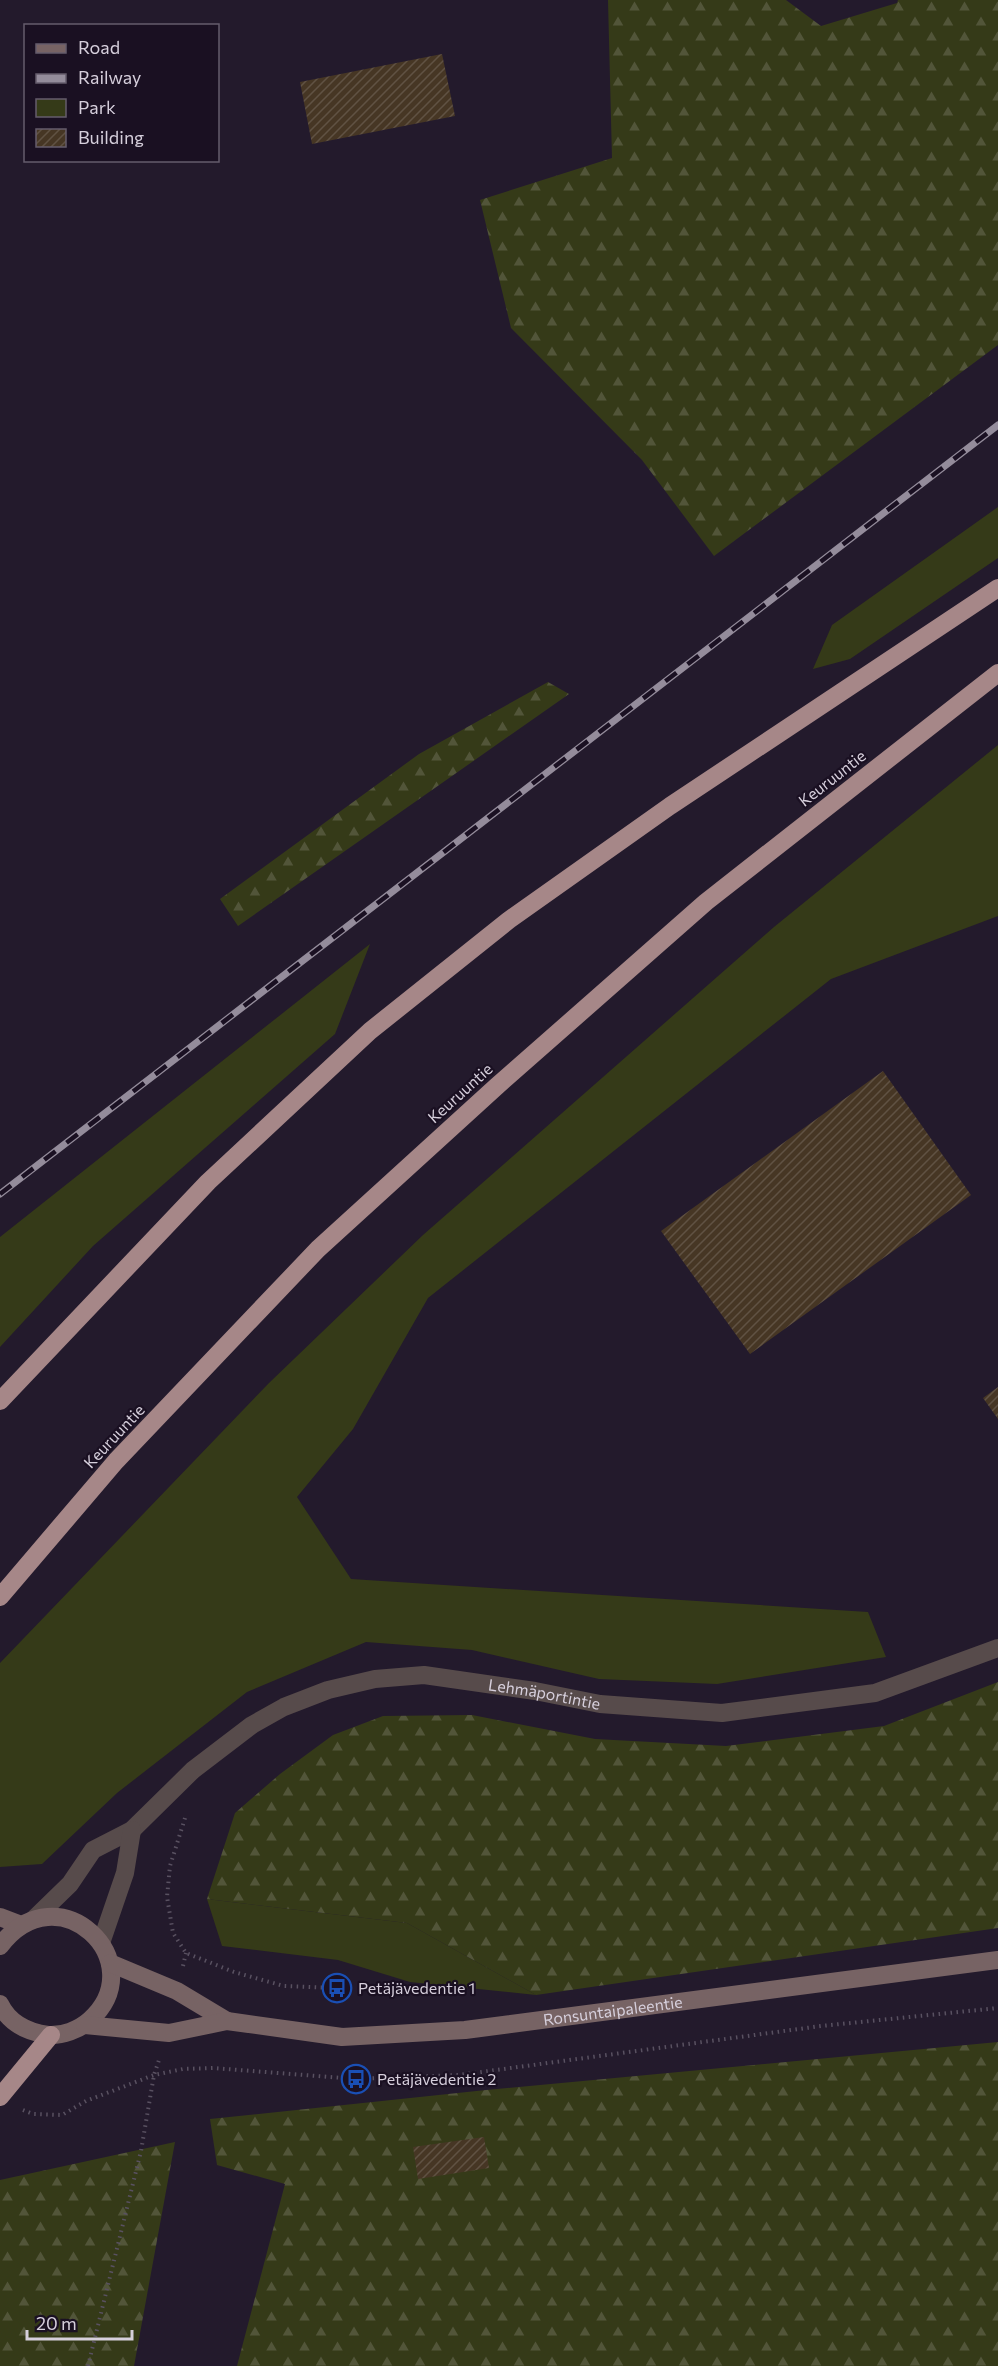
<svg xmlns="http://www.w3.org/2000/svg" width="998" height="2366" font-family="Commissioner,sans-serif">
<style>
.green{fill:#353a18}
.forest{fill:url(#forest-firs)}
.building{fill:url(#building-hatch)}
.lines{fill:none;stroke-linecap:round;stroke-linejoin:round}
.path{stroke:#595161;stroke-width:4;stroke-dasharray:1.5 4.5;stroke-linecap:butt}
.street{stroke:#574b4b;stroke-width:18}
.secondary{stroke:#776364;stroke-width:18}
.highway{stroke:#a68788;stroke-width:18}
.rail-casing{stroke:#948c9b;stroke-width:7}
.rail{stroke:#1a1022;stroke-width:4.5;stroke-dasharray:14;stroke-linecap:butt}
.labels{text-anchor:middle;stroke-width:4.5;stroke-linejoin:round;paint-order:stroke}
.street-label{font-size:16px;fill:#d6cfdc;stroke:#1a1022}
.poi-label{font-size:16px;fill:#d6cfdc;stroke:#1a1022;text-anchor:start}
</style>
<defs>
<pattern id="forest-firs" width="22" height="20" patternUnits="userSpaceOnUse" patternTransform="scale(1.5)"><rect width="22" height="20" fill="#353a18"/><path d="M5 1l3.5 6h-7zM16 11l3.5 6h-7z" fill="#525539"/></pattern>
<pattern id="building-hatch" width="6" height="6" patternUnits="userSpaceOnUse" patternTransform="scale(1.5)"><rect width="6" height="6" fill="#463624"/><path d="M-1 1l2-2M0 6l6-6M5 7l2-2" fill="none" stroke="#605243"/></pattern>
</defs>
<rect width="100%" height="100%" fill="#231a2c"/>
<path class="green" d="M998 507V558L850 659 813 669 832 625Z
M998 745V916L831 979 428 1298 353 1429 297 1497 351 1579 868 1612 886 1657 717 1684 599 1679 472 1650 366 1642 247 1692 117 1793 42 1864 0 1867V1663L269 1383 423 1235 774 927Z
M370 944 335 1034 93 1246 0 1347V1237Z
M207 1899 407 1923 536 1995 410 1982 338 1960 222 1946Z"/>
<path class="forest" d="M608 0H786L821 26 897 3 898 0H998V345L714 556 642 460 511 328 480 200 612 158Z
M548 682 569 694 238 926 220 899 419 754Z
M998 1682V1928L536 1995 407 1923 207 1899 235 1813 280 1774 333 1735 383 1716 472 1715 595 1739 726 1746 884 1726Z
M998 2042V2366H237L285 2184 217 2165 210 2119 486 2090Z
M175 2142 134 2366H0V2180Z"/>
<path class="building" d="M442 54 455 116 312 144 300 82Z
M883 1071 971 1195 750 1354 661 1231Z
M998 1387V1419L983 1398Z
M484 2137 489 2168 418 2179 413 2147Z"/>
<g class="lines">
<path class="path" d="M185 1818 170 1866 167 1897 173 1933 186 1953 234 1972 284 1986 337 1988
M183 1966 186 1953
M23 2110 33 2114 62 2115 86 2101 154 2075 183 2069 213 2068 356 2079 459 2075 821 2026 998 2008
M88 2366 141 2151 154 2075 160 2057"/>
<g class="street">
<path id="s1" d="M34 1919 70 1884 93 1850 132 1830 193 1770 252 1725 284 1707 328 1690 375 1679 424 1675 535 1691 600 1704 722 1713 875 1693 998 1648"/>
<path d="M101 1943 125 1873 132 1830"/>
</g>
<g class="secondary">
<path d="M0 1917 21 1925"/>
<path d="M0 1946C58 1869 154 1962 90 2020 79 2030 62 2036 48 2035 28 2032 9 2023 0 2004"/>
<path d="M110 1963 177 1991 227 2021"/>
<path id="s2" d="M85 2025 169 2033 227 2021 342 2037 465 2030 998 1960"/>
</g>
<path class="highway" d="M0 1401 208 1182 370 1031 509 920 670 806 998 588
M0 1597 116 1461 318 1249 497 1086 706 902 998 673
M0 2097 51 2035"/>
<g class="rail-casing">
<path id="rail" d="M0 1194 998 425"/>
</g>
<use href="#rail" class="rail"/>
</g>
<defs>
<g id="bus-ring" transform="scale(1.5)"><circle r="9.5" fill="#1a1022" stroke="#1a4fb4" stroke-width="1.5"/><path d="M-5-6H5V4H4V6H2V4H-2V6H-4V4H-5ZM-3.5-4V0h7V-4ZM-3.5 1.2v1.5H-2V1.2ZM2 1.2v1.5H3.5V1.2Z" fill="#1a4fb4"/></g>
</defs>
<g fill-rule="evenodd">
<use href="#bus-ring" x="337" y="1988"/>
<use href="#bus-ring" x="356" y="2079"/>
</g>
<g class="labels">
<g class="street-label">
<text transform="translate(832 778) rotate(-38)" y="6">Keuruuntie</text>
<text transform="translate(460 1093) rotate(-42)" y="6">Keuruuntie</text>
<text transform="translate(114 1436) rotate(-47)" y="6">Keuruuntie</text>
<text dy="6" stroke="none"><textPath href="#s1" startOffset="598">Lehmäportintie</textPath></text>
<text dy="6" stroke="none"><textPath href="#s2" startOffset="532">Ronsuntaipaleentie</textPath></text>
</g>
<g class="poi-label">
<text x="358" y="1994">Petäjävedentie 1</text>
<text x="377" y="2085">Petäjävedentie 2</text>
</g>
</g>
<rect x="24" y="24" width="195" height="138" fill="#1a1022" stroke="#655c6c" stroke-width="1.5"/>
<rect x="36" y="44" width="30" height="9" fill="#776364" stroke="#655c6c" stroke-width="1.5"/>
<text x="78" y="54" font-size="18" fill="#d6cfdc">Road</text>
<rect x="36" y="74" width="30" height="9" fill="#948c9b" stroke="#655c6c" stroke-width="1.5"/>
<text x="78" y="84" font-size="18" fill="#d6cfdc">Railway</text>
<rect x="36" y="99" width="30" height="18" fill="#353a18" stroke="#655c6c" stroke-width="1.5"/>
<text x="78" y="114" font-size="18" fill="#d6cfdc">Park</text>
<rect x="36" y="129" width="30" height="18" fill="url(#building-hatch)" stroke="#655c6c" stroke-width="1.5"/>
<text x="78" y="144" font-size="18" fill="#d6cfdc">Building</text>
<path d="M27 2330v9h105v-9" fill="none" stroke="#d6cfdc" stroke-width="3"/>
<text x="36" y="2330" font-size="18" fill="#d6cfdc" stroke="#1a1022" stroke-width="4.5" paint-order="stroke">20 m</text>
</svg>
